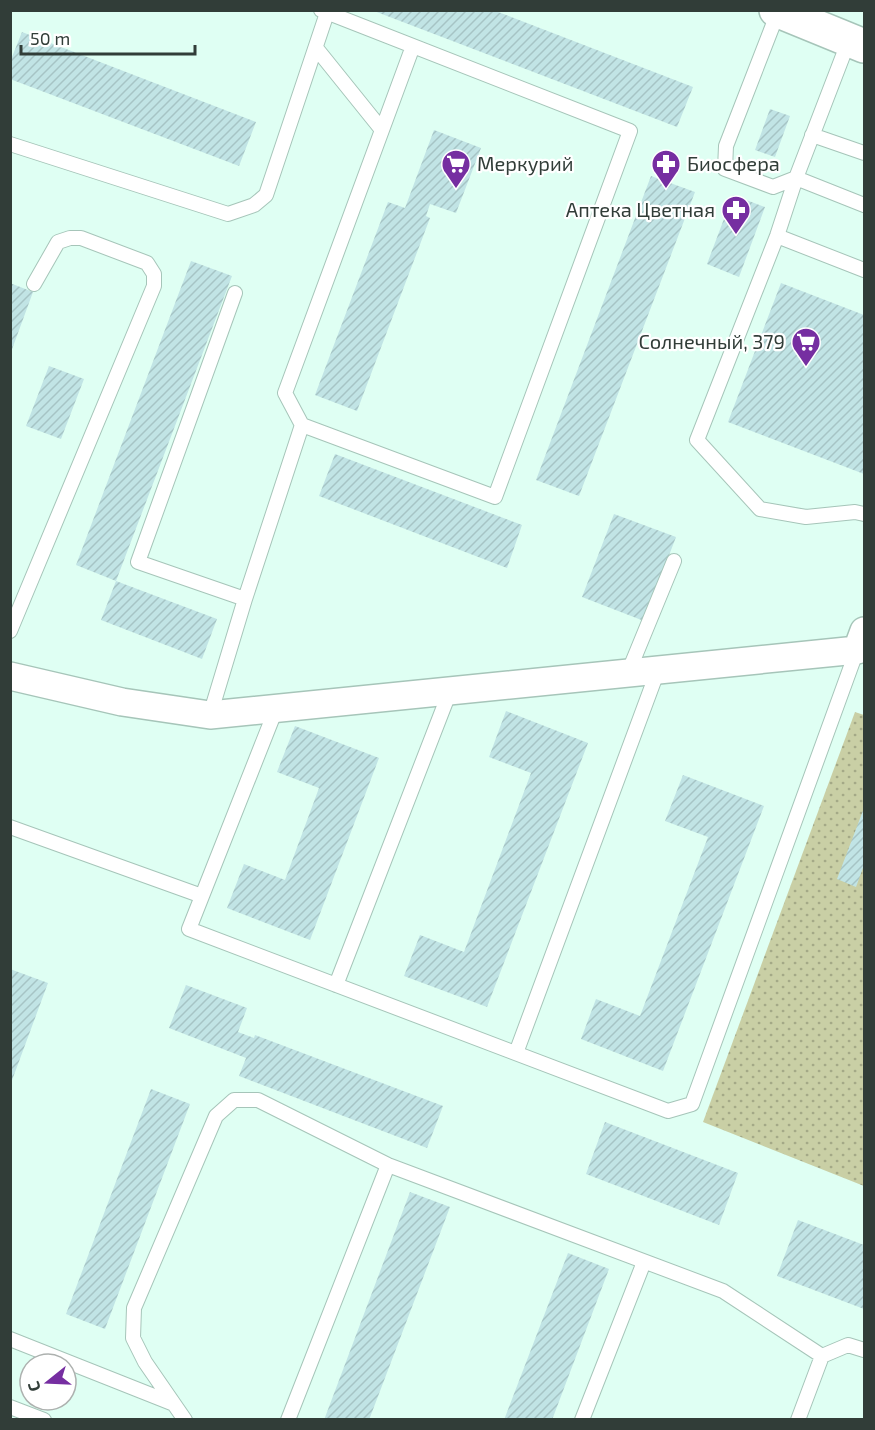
<svg xmlns="http://www.w3.org/2000/svg" width="875" height="1430" font-family="'Exo 2',sans-serif">
<style>
.grass{fill:url(#grass-dots)}
.building{fill:url(#building-hatch)}
.lines{fill:none;stroke-linecap:round;stroke-linejoin:round}
.service-casing{stroke:#a6c5b9;stroke-width:16}
.minor-casing{stroke:#a6c5b9;stroke-width:30}
.secondary-casing{stroke:#a6c5b9;stroke-width:36}
.service{stroke:#fff;stroke-width:14}
.minor{stroke:#fff;stroke-width:27}
.secondary{stroke:#fff;stroke-width:33}
.labels{text-anchor:middle;stroke-width:4.5;stroke-linejoin:round;paint-order:stroke}
.poi-label{font-size:20px;fill:#313d38;stroke:#fff;text-anchor:start}
</style>
<defs>
<pattern id="grass-dots" width="8" height="8" patternUnits="userSpaceOnUse" patternTransform="scale(1.5)"><rect width="8" height="8" fill="#c9cfa5"/><path d="M2 2h.1M6 6h.1" fill="none" stroke="#a4a987" stroke-width="1.8" stroke-linecap="round"/></pattern>
<pattern id="building-hatch" width="6" height="6" patternUnits="userSpaceOnUse" patternTransform="scale(1.5)"><rect width="6" height="6" fill="#c1e4e5"/><path d="M-1 1l2-2M0 6l6-6M5 7l2-2" fill="none" stroke="#a6c4c5"/></pattern>
</defs>
<rect width="100%" height="100%" fill="#dffff3"/>
<path class="grass" d="M855 712 864 715V1186L703 1122Z"/>
<path class="building" d="M493 10 693 87 677 127 374 11Z
M22 32 256 122 239 166 10 79V62Z
M770 109 790 116 775 157 755 150Z
M434 130 481 148 456 213 430 204 426 216 430 218 357 411 315 395 388 202 405 208Z
M651 176 695 192 579 496 536 480Z
M733 195 765 207 739 277 707 264Z
M191 261 232 276 116 581 217 619 202 659 101 620 116 581 76 565Z
M10 283 33 292 11 352H10Z
M781 283 864 315V474L728 422Z
M49 366 84 379 61 439 26 426Z
M335 454 522 525 507 568 319 496Z
M614 514 676 537 644 621 582 597Z
M506 711 588 743 487 1007 404 976 420 935 464 952 531 773 489 757Z
M295 726 379 758 310 940 227 908 244 864 285 880 319 788 277 772Z
M683 775 764 806 663 1071 581 1039 596 999 640 1016 708 837 665 821Z
M864 808V865L856 887 837 879Z
M10 969 48 983 11 1083H10Z
M186 985 247 1008 238 1032 254 1038 255 1035 443 1106 427 1148 239 1076 246 1058 169 1028Z
M151 1089 190 1104 105 1329 66 1314Z
M605 1122 738 1173 719 1225 586 1174Z
M410 1192 450 1207 369 1420H324Z
M798 1220 864 1245V1309L777 1276Z
M568 1253 609 1269 552 1420H504Z"/>
<g class="lines">
<g class="service-casing">
<path id="service" d="M778 12 726 146 725 169 773 187 796 178 864 205
M849 40 796 178 777 236 697 440 760 509 806 517 855 512 864 514
M316 48 382 130
M812 135 864 153
M10 144 228 214 254 205 266 195 328 10
M777 236 864 270
M235 293 138 562 245 599
M302 425 495 497 630 131 321 10
M10 631 154 286V274L147 263 81 238H70L58 242 34 284
M628 673 674 561
M276 709 189 929 668 1111 692 1104 857 650
M210 715 245 599 302 425 285 393 413 46
M10 827 202 896
M336 985 450 691
M516 1053 658 670
M10 1339 174 1404
M10 1407 44 1420
M185 1420 145 1362 133 1338 134 1308 216 1116 234 1100H258L388 1165 723 1291 822 1356 848 1345 864 1350
M288 1420 388 1165
M582 1420 644 1262
M798 1420 822 1356"/>
</g>
<g class="minor-casing">
<path id="minor" d="M10 676 122 702 210 715 857 650 864 631"/>
</g>
<g class="secondary-casing">
<path id="secondary" d="M776 10 864 46"/>
</g>
<use href="#service" class="service"/>
<use href="#minor" class="minor"/>
<use href="#secondary" class="secondary"/>
</g>
<defs>
<g id="supermarket-pin" transform="scale(1.5)"><path d="M0 17L-7.5 6A9.5 9.5 0 1 1 7.5 6Z" fill="#762ea1" stroke="#fff"/><path d="M-6-5.5h2.5l.6 2H6L4.5 2H-2.5L-4.4-4H-6ZM-1.5 3.2a1.3 1.3 0 1 0 .1 0ZM3 3.2a1.3 1.3 0 1 0 .1 0Z" fill="#fff"/></g>
<g id="pharmacy-pin" transform="scale(1.5)"><path d="M0 17L-7.5 6A9.5 9.5 0 1 1 7.5 6Z" fill="#762ea1" stroke="#fff"/><path d="M-2-6h4v4h4v4h-4v4h-4v-4h-4v-4h4Z" fill="#fff"/></g>
</defs>
<g fill-rule="evenodd">
<use href="#supermarket-pin" x="456" y="164"/>
<use href="#pharmacy-pin" x="666" y="164"/>
<use href="#pharmacy-pin" x="736" y="210"/>
<use href="#supermarket-pin" x="806" y="342"/>
</g>
<g class="labels">
<g class="poi-label">
<text x="477" y="171">Меркурий</text>
<text x="687" y="171">Биосфера</text>
<text x="715" y="217" text-anchor="end">Аптека Цветная</text>
<text x="785" y="349" text-anchor="end">Солнечный, 379</text>
</g>
</g>
<rect width="875" height="1430" fill="none" stroke="#313d38" stroke-width="24"/>
<g transform="translate(48 1382) rotate(252)"><circle r="28" fill="#ffffff" stroke="#adb1af" stroke-width="1.5"/>
<path d="M0-4.5L10 22L0 15L-10 22Z" fill="#762ea1"/>
<text y="-9" font-size="16" font-weight="bold" text-anchor="middle" fill="#313d38">С</text>
</g>
<path d="M21 45v9h174v-9" fill="none" stroke="#313d38" stroke-width="3"/>
<text x="30" y="45" font-size="18" fill="#313d38" stroke="#ffffff" stroke-width="4.5" paint-order="stroke">50 m</text>
</svg>
